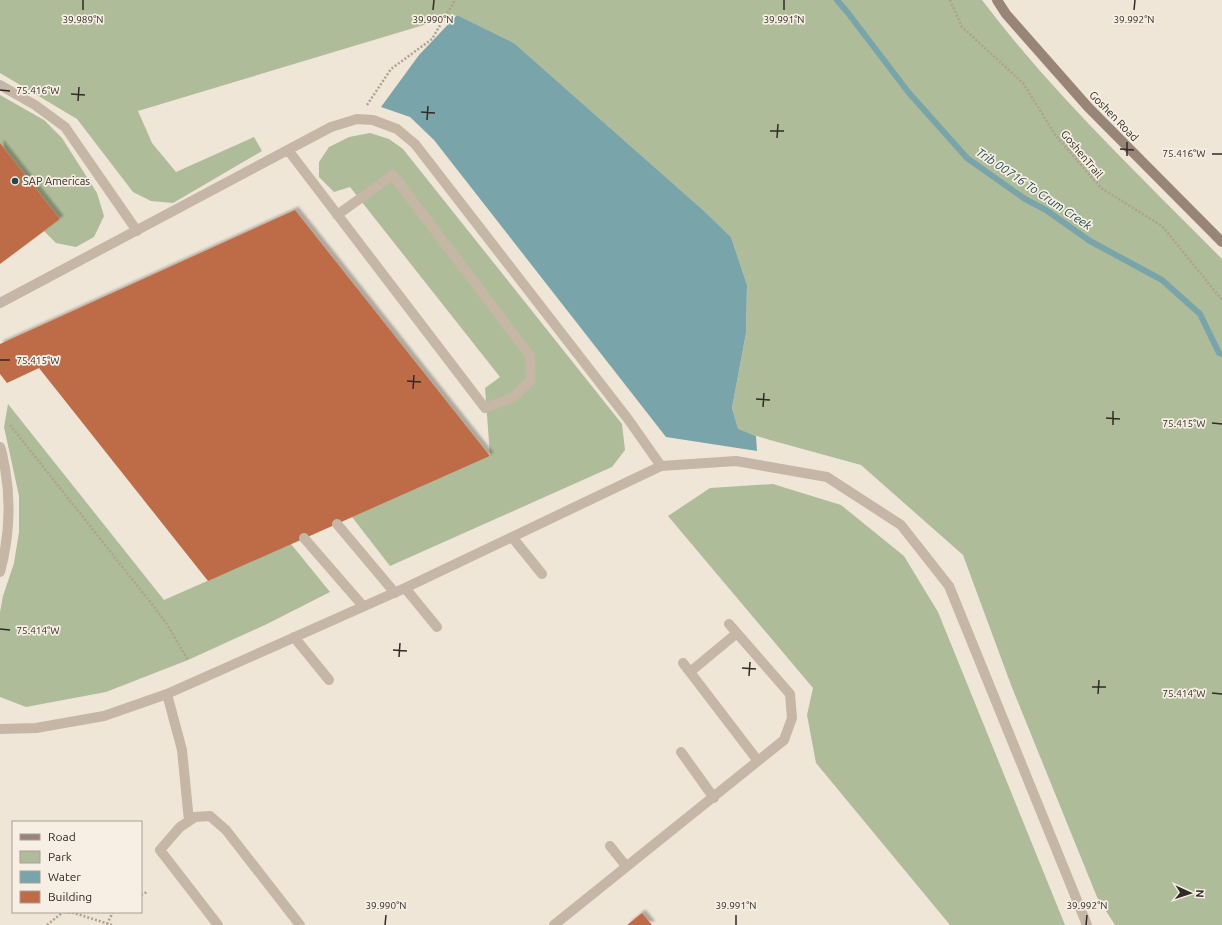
<svg xmlns="http://www.w3.org/2000/svg" width="1222" height="925" font-family="Ubuntu,sans-serif">
<style>
.green{fill:#aebc99}
.water{fill:#79a4aa}
.lines{fill:none;stroke-linecap:round;stroke-linejoin:round}
.stream{stroke:#79a4aa;stroke-width:6}
.building{fill:#bd6c47;filter:url(#shadow)}
.path{stroke:#b1a08f;stroke-width:2.5;stroke-dasharray:2 2;stroke-linecap:butt}
.lane{stroke:#c6b6a5;stroke-width:10}
.secondary{stroke:#998577;stroke-width:10}
.ticks{fill:none;stroke:#322a26;stroke-width:1.5}
.poi-dot{fill:#1e4950;stroke:#f7efe3;stroke-width:1.5}
.labels{text-anchor:middle;stroke-width:3.5;stroke-linejoin:round;paint-order:stroke}
.street-label{font-size:11px;fill:#322a26;stroke:#f7efe3}
.poi-label{font-size:11px;fill:#322a26;stroke:#f7efe3;text-anchor:start}
.water-label{font-size:12px;font-style:italic;fill:#1e4950;stroke:#f7efe3}
.ticks-label{font-size:10px;text-anchor:middle;fill:#322a26;stroke:#f7efe3;stroke-width:3.5;stroke-linejoin:round;paint-order:stroke}
</style>
<defs>
<filter id="shadow"><feDropShadow dx="3.5" dy="-3.5" stdDeviation="1" flood-color="#0004"/></filter>
</defs>
<rect width="100%" height="100%" fill="#efe6d8"/>
<path class="green" d="M0 0H982C1053 94 1139 175 1222 259V925H1115L1097 897 1011 685 963 555 861 465 770 440 738 430 732 408 746 333 747 285 731 237 703 210 514 43 457 15 138 111 152 143 176 172 254 137 262 151 173 203 151 201 133 192 77 119 0 73Z
M0 95 44 120 62 138 97 193 104 216 94 237 76 247 56 243 44 231 60 219 0 143Z
M370 133 389 139 403 149 622 424 625 450 612 467 390 566 352 517 490 456 485 388 500 377 350 187 334 192 319 177V162L329 147 349 137Z
M8 404 164 600 291 544 330 592 267 624 188 660 106 692 26 707 0 697V612L3 596 14 563 19 532V496L4 427Z
M773 484 841 505 904 556 938 612 1065 925H950L816 763 807 715 813 688 668 516 710 488Z"/>
<path class="water" d="M457 15 514 43 703 210 731 237 747 285 746 333 732 408 738 429 756 436 757 451 666 437 434 140 410 117 381 107 419 55Z"/>
<g class="lines">
<path class="stream" d="M837 0 848 13 909 93 967 158 1025 199 1046 210 1090 241 1162 280 1200 314 1219 353 1222 354"/>
</g>
<path class="building" d="M0 143 60 219 0 264Z
M295 210 490 456 208 581 39 368 7 383 0 374V344Z
M642 913 652 925H627Z"/>
<g class="lines">
<path class="path" d="M950 0 962 27 1023 83 1056 136 1101 188 1162 226 1222 300
M367 105 391 69 432 39 455 0
M10 425 155 608 168 626 188 660
M141 895 147 892
M64 912 74 913 112 925
M107 924 113 912
M47 925 63 912"/>
<path class="lane" d="M0 85 35 105 65 127 137 231
M288 150 485 408 512 398 531 380 530 356 393 175 337 215
M0 303 331 127 357 119 373 120 397 129 415 144 628 419 661 466
M0 447C3 454 3 461 5 468 11 502 9 539 0 572
M337 524 395 593
M512 537 542 574
M304 538 363 606
M405 588 437 627
M294 637 329 680
M683 663 758 761
M690 672 737 633
M167 694 182 750 189 821
M0 729 36 728 104 716 167 694 405 588 661 466 736 461 827 477 901 525 949 586 1087 925
M681 752 714 798
M610 846 626 866
M218 925 160 850 180 827 195 817 210 816 226 830 300 925
M554 925 784 740 792 718 790 694 729 624"/>
<path class="secondary" d="M997 0 1006 14 1088 107 1222 242"/>
</g>
<path class="ticks" d="M83 10V0M433 10 434 0M784 10V0M1134 10 1135 0M0 90 10 91M71 94 85 95M78 101 79 87M421 112 435 113M427 120 428 106M770 131H784M777 138 778 124M1120 149 1134 150M1212 154H1222M1127 156V142M0 360H10M407 381 421 382M413 389 414 375M756 399 770 400M763 407 764 393M1106 418 1120 419M1212 423 1222 424M1113 425V411M0 629 10 630M393 650 407 651M399 657 400 643M742 668 756 669M749 676 750 662M1092 687H1106M1212 693 1222 694M1098 694 1099 680M385 925 386 915M736 925V915M1086 925 1087 915"/>
<circle class="poi-dot" cx="15" cy="181" r="4"/>
<g class="labels">
<g class="street-label">
<text transform="translate(1114 116) rotate(46)" y="4">Goshen Road</text>
<text transform="translate(1082 154) rotate(50)" y="4">GoshenTrail</text>
</g>
<g class="poi-label">
<text x="23" y="185">SAP Americas</text>
</g>
<g class="water-label">
<text transform="translate(1034 189) rotate(34)" y="4">Trib 00716 To Crum Creek</text>
</g>
</g>
<g class="ticks-label">
<text x="83" y="23">39.989°N</text>
<text x="433" y="23">39.990°N</text>
<text x="784" y="23">39.991°N</text>
<text x="1134" y="23">39.992°N</text>
<text x="38" y="94">75.416°W</text>
<text x="1184" y="157">75.416°W</text>
<text x="38" y="364">75.415°W</text>
<text x="1184" y="427">75.415°W</text>
<text x="38" y="634">75.414°W</text>
<text x="1184" y="697">75.414°W</text>
<text x="386" y="909">39.990°N</text>
<text x="736" y="909">39.991°N</text>
<text x="1087" y="909">39.992°N</text>
</g>
<rect x="12" y="821" width="130" height="92" fill="#f7efe3" stroke="#a8a097"/>
<rect x="20" y="834" width="20" height="6" fill="#998577" stroke="#a8a097"/>
<text x="48" y="841" font-size="12" fill="#322a26">Road</text>
<rect x="20" y="851" width="20" height="12" fill="#aebc99" stroke="#a8a097"/>
<text x="48" y="861" font-size="12" fill="#322a26">Park</text>
<rect x="20" y="871" width="20" height="12" fill="#79a4aa" stroke="#a8a097"/>
<text x="48" y="881" font-size="12" fill="#322a26">Water</text>
<rect x="20" y="891" width="20" height="12" fill="#bd6c47" stroke="#a8a097"/>
<text x="48" y="901" font-size="12" fill="#322a26">Building</text>
<g transform="translate(1190 893) rotate(93)" stroke="#f7efe3" stroke-width="3" paint-order="stroke">
<path d="M0-3L7 15L0 10L-7 15Z" fill="#322a26"/>
<text y="-6" font-size="11" font-weight="bold" text-anchor="middle" fill="#322a26">N</text>
</g>
</svg>
